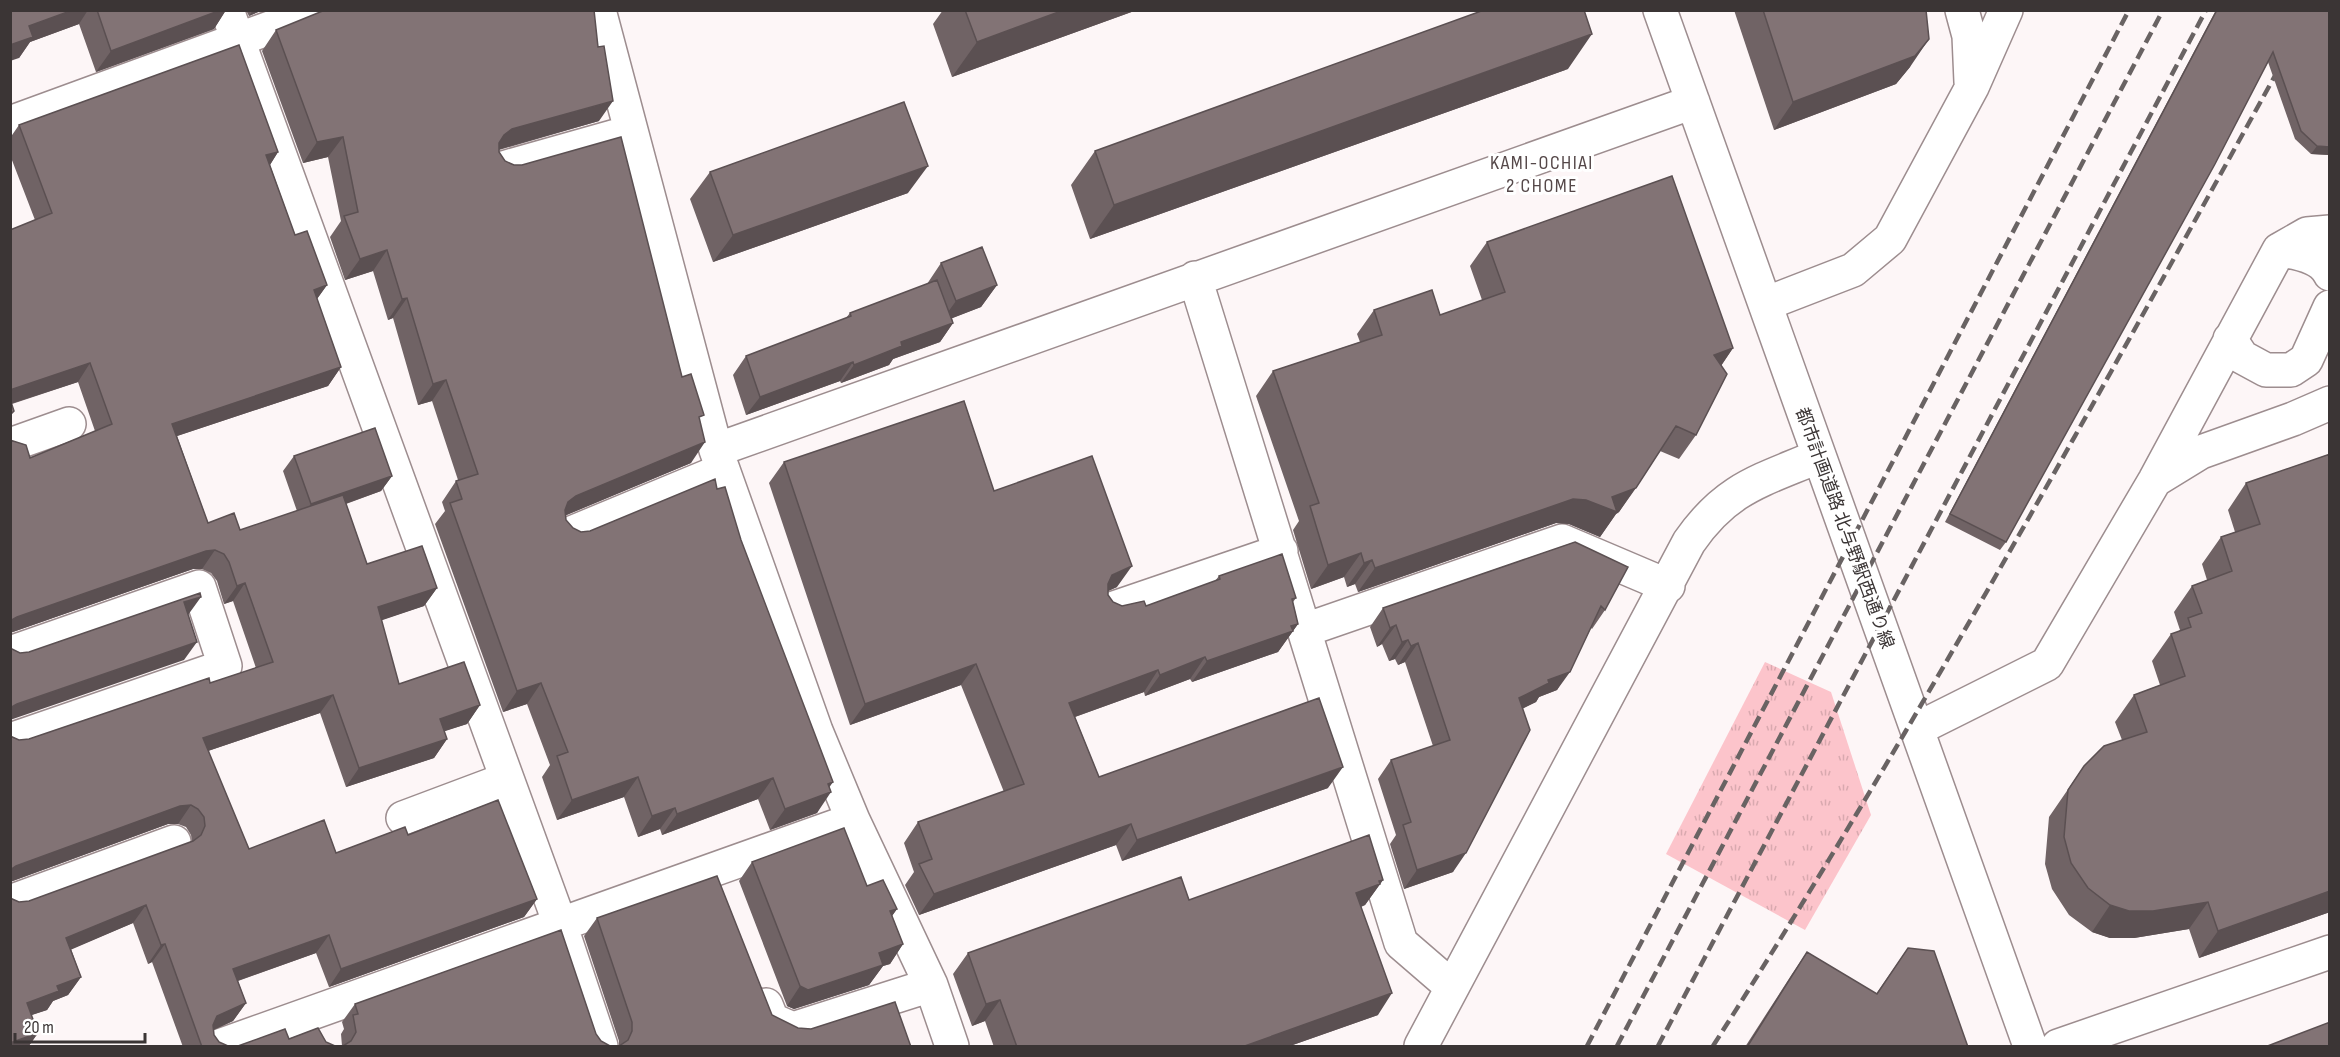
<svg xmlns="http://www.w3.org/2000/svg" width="2340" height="1057" font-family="'Sofia Sans Condensed','Noto Sans JP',sans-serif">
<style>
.grass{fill:url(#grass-tufts)}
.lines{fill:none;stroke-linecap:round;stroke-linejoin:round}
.minor-casing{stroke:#9d8d8f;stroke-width:36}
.minor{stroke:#fff;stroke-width:33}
.rail{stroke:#696363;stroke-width:4.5;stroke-dasharray:12 6;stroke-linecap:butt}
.wall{fill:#706365}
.shaded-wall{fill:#5b5052}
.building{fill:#827375;stroke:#5b5052;stroke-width:1.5}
.labels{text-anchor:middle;stroke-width:6;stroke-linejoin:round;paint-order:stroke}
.street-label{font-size:18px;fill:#3b3535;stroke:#fff}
.neighbourhood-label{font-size:20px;letter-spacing:1.5px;fill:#554849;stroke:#fff}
</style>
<defs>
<pattern id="grass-tufts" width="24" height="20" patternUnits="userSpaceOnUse" patternTransform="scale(1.5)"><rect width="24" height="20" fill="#fcc4cb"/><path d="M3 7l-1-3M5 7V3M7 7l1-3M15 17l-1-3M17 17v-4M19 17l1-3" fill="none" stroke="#d9a9af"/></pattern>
</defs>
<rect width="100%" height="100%" fill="#fdf6f7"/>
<path class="grass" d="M1765 662 1831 692 1871 815 1805 930 1666 854Z"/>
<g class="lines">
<g class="minor-casing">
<path id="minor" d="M227 10 560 924 601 1046
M599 10 716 450 816 731 853 820 931 985 952 1046
M1660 10 2030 1046
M1962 10 1969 36 1971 82
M10 123 319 10
M503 168 630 132
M2279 250C2296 252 2322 257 2330 274
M1195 278 1401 943 1452 987
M1765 304 1853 270 1890 239 1972 87 2006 10
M2230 339 2242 357 2266 370H2291L2306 360 2330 307
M10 445 69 424
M716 450 1693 102
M2157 479 2201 452 2293 419 2330 403
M569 534 723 470
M1111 609 1281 551
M1305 630 1562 541 1668 586
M10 653 199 587 225 666 10 740
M1917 729 2047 664 2155 480 2279 250 2307 234 2330 232
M403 818 507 779
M10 902 174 842
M766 1005 772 1020 793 1029 931 985
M219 1046 853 820
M1421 1046 1689 542C1727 487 1761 481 1819 456
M2058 1046 2330 952"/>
</g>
<use href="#minor" class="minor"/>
<path class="rail" d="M1587 1046 2129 10
M1617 1046 2163 10
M1658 1046 2206 10
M1713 1046C1917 727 2099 394 2282 63"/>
</g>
<path class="wall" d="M10 10H226L214 29 96 72 79 24 30 42 19 58Z
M246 10H263L249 16Z
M943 10H1137L952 77 933 24Z
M1734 10H1926L1910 67 1896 84 1774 130Z
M2216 10 2330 11V155L2311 154 2295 139 2268 62 2006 542 2000 550 1945 522Z
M276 30 599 121 499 150V152L505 161 682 377 700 421 691 463 566 515V520L573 528 581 532 590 531 717 489 741 540 829 787 817 813 770 830 758 799 662 835 660 829 638 837 624 797 557 820 542 777 550 765 527 704 503 712 435 524 445 511 442 502 456 481 458 480 432 401 418 405 393 318 388 320 373 271 345 280 330 237 341 221 328 157 303 163 262 51Z
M239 45 278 152 270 165 295 235 307 231 327 285 317 299 341 367 328 386 177 436 208 523 234 513 240 530 297 511 283 471 294 456 375 428 392 476 381 491 346 504 367 564 422 546 437 588 424 606 381 620 399 684 464 662 480 705 467 724 444 731 447 739 434 758 346 787 320 713 208 751 249 849 324 820 336 853 405 827 408 835 498 800 537 899 524 917 329 987 316 953 238 981 246 1003 233 1021 214 1030V1035L219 1042 228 1046H238L285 1029 289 1039 318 1028 326 1042 335 1046H342L341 1034 344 1029 342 1022 355 1004 561 930 596 1034 601 1041 610 1046H619V1041L584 936 597 918 717 876 772 1015 798 1028 811 1029 895 1002 911 1047H183L152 962 148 964 133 923 71 949 81 977 68 995 53 1001 47 1010 31 1015 38 1033 28 1047H10V898L19 902 29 901 192 842 191 835 186 827 178 824H168L10 882V736L19 740 29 739 209 678 210 683 256 668 233 601 224 604 217 581 211 573 202 569H193L10 633V440L26 445 30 458 95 431 78 382 12 404 14 411 10 416V230L35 220 10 155V138L19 125Z
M1568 69 1090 239 1071 185 1095 151Z
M710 172 908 193 713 262 690 199Z
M1487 242 1733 348 1721 366 1696 435 1679 459 1660 451 1619 512 1616 514 1600 537 1569 524 1556 523 1358 592 1355 584 1347 587 1344 577 1311 589 1293 530 1299 521 1256 396 1273 371 1360 342 1357 334 1374 310 1440 315 1482 300 1470 266Z
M941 263 997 285 981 307 952 318 953 323 940 342 893 359 889 365 841 383 840 381 746 415 733 375 746 356 846 318 850 313 927 284Z
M2330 454V912L2199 958 2189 929 2134 938H2110L2092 932 2069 915 2052 889 2045 864 2049 817 2084 766 2122 740 2115 722 2134 695 2160 685 2152 661 2171 634 2178 632 2180 630 2174 612 2192 586 2207 580 2202 564 2221 537 2235 532 2228 510 2246 483Z
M784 462 994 491 1117 587 1108 591V595L1113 602 1122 606H1146L1215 581 1219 576 1296 598 1293 602 1298 624 1278 652 1192 682 1190 679 1145 696 1144 692 1075 717 1099 777 1328 788 1122 861 1116 845 919 915 905 885 914 872 904 843 918 822 1004 792 961 685 850 725 769 483Z
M1575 542 1605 610 1592 629 1591 628 1557 690 1539 697 1536 702 1523 708 1453 872 1404 889 1390 844 1396 835 1378 779 1391 760 1433 746 1405 662 1398 665 1395 659 1389 661 1382 644 1377 647 1370 627 1383 608Z
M752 862 867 886 897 909 892 916 903 944 890 964 883 966 869 985 794 1009 787 1006 739 881Z
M1383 880 1365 905 1361 907 1378 1015 1287 1047H994L985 1021 972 1026 953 974 968 953 1189 900Z
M1908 948 1968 1047H1745L1792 974 1807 952 1876 994Z"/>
<path class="shaded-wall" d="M73 10H88L79 24 30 42 19 58 10 61V45L29 26Z
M221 10H226L214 29 96 72 111 51Z
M253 10H263L249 16Z
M1064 10H1137L952 77 977 42Z
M1592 34 1568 69 1090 239 1114 205Z
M1929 39 1910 67 1896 84 1774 130 1793 102Z
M613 101 599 121 497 150 489 155 504 135 512 129Z
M343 137 328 157 303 163 317 142Z
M2317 146 2330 147V155L2311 154Z
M278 152 266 171V155Z
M928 166 908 193 713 262 733 235Z
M387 250 373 271 345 280 360 259Z
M327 285 314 303V290Z
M997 285 981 307 940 323 956 301Z
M407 298 393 318 388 320 402 299Z
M953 323 940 342 893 359 889 365 841 383 854 365 901 342Z
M1733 348 1716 373 1714 355Z
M853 362 840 381 746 415 760 397Z
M90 363 78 382 10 404V390Z
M341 367 328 386 159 442 172 424Z
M446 380 432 401 418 405 433 384Z
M705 442 691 463 562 517 568 502 576 496Z
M392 476 381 491 300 520 311 504Z
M1636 488 1619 512 1616 514 1600 537 1569 524 1556 523 1358 592 1375 568 1573 499 1612 497Z
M215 550 202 569H193L10 633V621L17 617 206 551Z
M1361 553 1344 577 1311 589 1328 565Z
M1372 560 1355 584 1347 587 1364 563Z
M1132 566 1117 587 1097 596 1112 575Z
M245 583 233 601 224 604 237 586Z
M437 588 424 606 365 626 378 607Z
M201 597 188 615 171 620 184 602Z
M1298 624 1278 652 1192 682 1207 661Z
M1396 625 1382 644 1377 647 1390 628Z
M1408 640 1395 659 1389 661 1402 642Z
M197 642 184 660 10 720V708L17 704Z
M1418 643 1405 662 1398 665 1411 646Z
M1205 657 1190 679 1145 696 1160 675Z
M976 664 961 685 850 725 865 704Z
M1158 670 1144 692 1055 724 1069 703Z
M1570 672 1557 690 1539 697 1536 702 1506 717 1519 698 1548 680Z
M541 683 527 704 503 712 517 691Z
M333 695 320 713 190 757 203 738Z
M480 705 467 724 427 737 440 719Z
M447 739 434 758 346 787 359 768Z
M1343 767 1328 788 1122 861 1137 840Z
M638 777 624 797 557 820 572 800Z
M773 778 758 799 662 835 677 814Z
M833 782 824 795 831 792 817 813 770 830 785 809 828 784Z
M191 805 178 824H168L10 882V870L16 866 180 806Z
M675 808 660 829 638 837 652 816Z
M1131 824 1116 845 919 915 934 894Z
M1466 853 1453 872 1404 889 1417 870Z
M1383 880 1365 905 1341 914 1356 893Z
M2330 891V912L2199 958 2218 931Z
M537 899 524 917 329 987 341 969Z
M2208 902 2189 929 2134 938H2110L2092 932 2110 905Z
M146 905 133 923 54 957 66 938Z
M897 909 883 928 890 911Z
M329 935 316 953 220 987 233 969Z
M165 944 152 962 148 964 161 945Z
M903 944 890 964 883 966 869 985 794 1009 787 1006 800 986 879 953Z
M81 977 68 995 53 1001 47 1010 14 1021 27 1003 57 986Z
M1392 993 1378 1015 1287 1047H1242Z
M1000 1000 985 1021 972 1026 986 1004Z
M246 1003 233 1021 204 1034 217 1016Z
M38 1033 28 1047H10V1043Z"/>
<path class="building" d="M10 10H73L29 26 33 37 10 45Z
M97 10H221L111 51Z
M325 10H594L598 47 604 46 613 101 512 129 504 135 499 143V152L505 161 514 165H522L621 137 682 377 691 374 704 415 699 417 705 442 576 496 568 502 565 510 566 520 573 528 581 532 590 531 715 479 717 489 725 487 741 540 833 782 828 784 831 792 785 809 773 778 677 814 675 808 652 816 638 777 572 800 557 756 568 752 541 683 517 691 450 503 462 499 456 481 478 474 446 380 433 384 407 298 402 299 387 250 360 259 344 216 358 212 343 137 317 142 276 30Z
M965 10H1064L977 42Z
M1484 10H1584L1592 34 1114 205 1095 151Z
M1763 10H1926L1929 39 1915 56 1793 102Z
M2217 10 2330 11V147L2317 146 2301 131 2273 52 2215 164 2006 542 1950 514Z
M239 45 278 152 266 155 295 235 307 231 327 285 314 290 341 367 172 424 208 523 234 513 240 530 343 495 367 564 422 546 437 588 378 607 399 684 464 662 480 705 440 719 447 739 359 768 333 695 203 738 249 849 324 820 336 853 405 827 408 835 498 800 537 899 341 969 329 935 233 969 246 1003 217 1016 213 1025 214 1035 219 1042 228 1046H238L285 1029 289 1039 318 1028 326 1042 335 1046H343L351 1041 356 1032 353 1015 358 1014 355 1004 561 930 596 1034 601 1041 610 1046H619L628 1040 632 1031V1022L597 918 717 876 772 1015 798 1028 811 1029 895 1002 911 1047H202L165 944 161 945 146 905 66 938 81 977 57 986 59 991 27 1003 38 1033 10 1043V898L19 902 29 901 193 841 201 835 205 826 204 817 198 809 191 805 180 806 16 866 10 870V736L19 740 29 739 209 678 210 683 273 662 245 583 237 586 229 562 224 554 215 550 206 551 17 617 10 621V440L26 445 30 458 112 424 90 363 10 390V230L52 213 19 125Z
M904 102 928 166 733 235 710 172Z
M1672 176 1733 348 1714 355 1727 374 1696 435 1676 426 1636 488 1612 497 1617 512 1586 500 1573 499 1375 568 1372 560 1364 563 1361 553 1328 565 1310 506 1319 503 1273 371 1382 335 1374 310 1432 290 1440 315 1505 292 1487 242Z
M982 247 997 285 956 301 941 263Z
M937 280 953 323 901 342 902 346 854 365 853 362 760 397 746 356 851 316 850 313Z
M10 399 14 411 10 415Z
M964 401 994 491 1092 456 1132 566 1112 575 1108 584V595L1113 602 1122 606 1144 601 1146 606 1220 579 1219 576 1282 554 1296 598 1292 599 1298 624 1291 626 1293 631 1207 661 1205 657 1160 675 1158 670 1069 703 1099 777 1319 698 1343 767 1137 840 1131 824 934 894 919 864 932 859 918 822 1024 784 976 664 865 704 784 462Z
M375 428 392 476 311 504 294 456Z
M2330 454V891L2218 931 2208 902 2153 911H2129L2110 905 2088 888 2071 863 2064 837 2068 790 2084 766 2104 746 2147 732 2134 695 2185 676 2171 634 2191 627 2188 618 2202 613 2192 586 2232 571 2221 537 2260 524 2246 483Z
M1575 542 1628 567 1605 610 1601 606 1570 672 1548 680 1549 683 1519 698 1530 730 1466 853 1417 870 1403 825 1411 822 1391 760 1450 740 1418 643 1411 646 1408 640 1402 642 1396 625 1390 628 1383 608Z
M200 593 201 597 184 602 197 642 17 704 10 708V648L20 653 29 652Z
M844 828 867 886 883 880 897 909 890 911 903 944 879 953 883 965 808 990 800 986 752 862Z
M1369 835 1383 880 1379 881 1380 884 1356 893 1392 993 1242 1047H1017L1000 1000 986 1004 968 953 1181 877 1189 900Z
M1908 948 1934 951 1968 1047H1747L1807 952 1877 994Z
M2330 1022V1047H2265Z"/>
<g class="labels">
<g class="street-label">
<text transform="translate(1845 528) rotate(70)" y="6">都市計画道路 北与野駅西通り線</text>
</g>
<g class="neighbourhood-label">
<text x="1542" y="169">KAMI-OCHIAI<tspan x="1542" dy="23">2 CHOME</tspan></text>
</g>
</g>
<rect width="2340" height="1057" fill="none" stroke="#3b3535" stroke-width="24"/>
<path d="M15 1033v9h130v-9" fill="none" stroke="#3b3535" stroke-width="3"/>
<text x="24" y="1033" font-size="18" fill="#3b3535" stroke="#ffffff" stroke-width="4.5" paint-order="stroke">20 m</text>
</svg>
